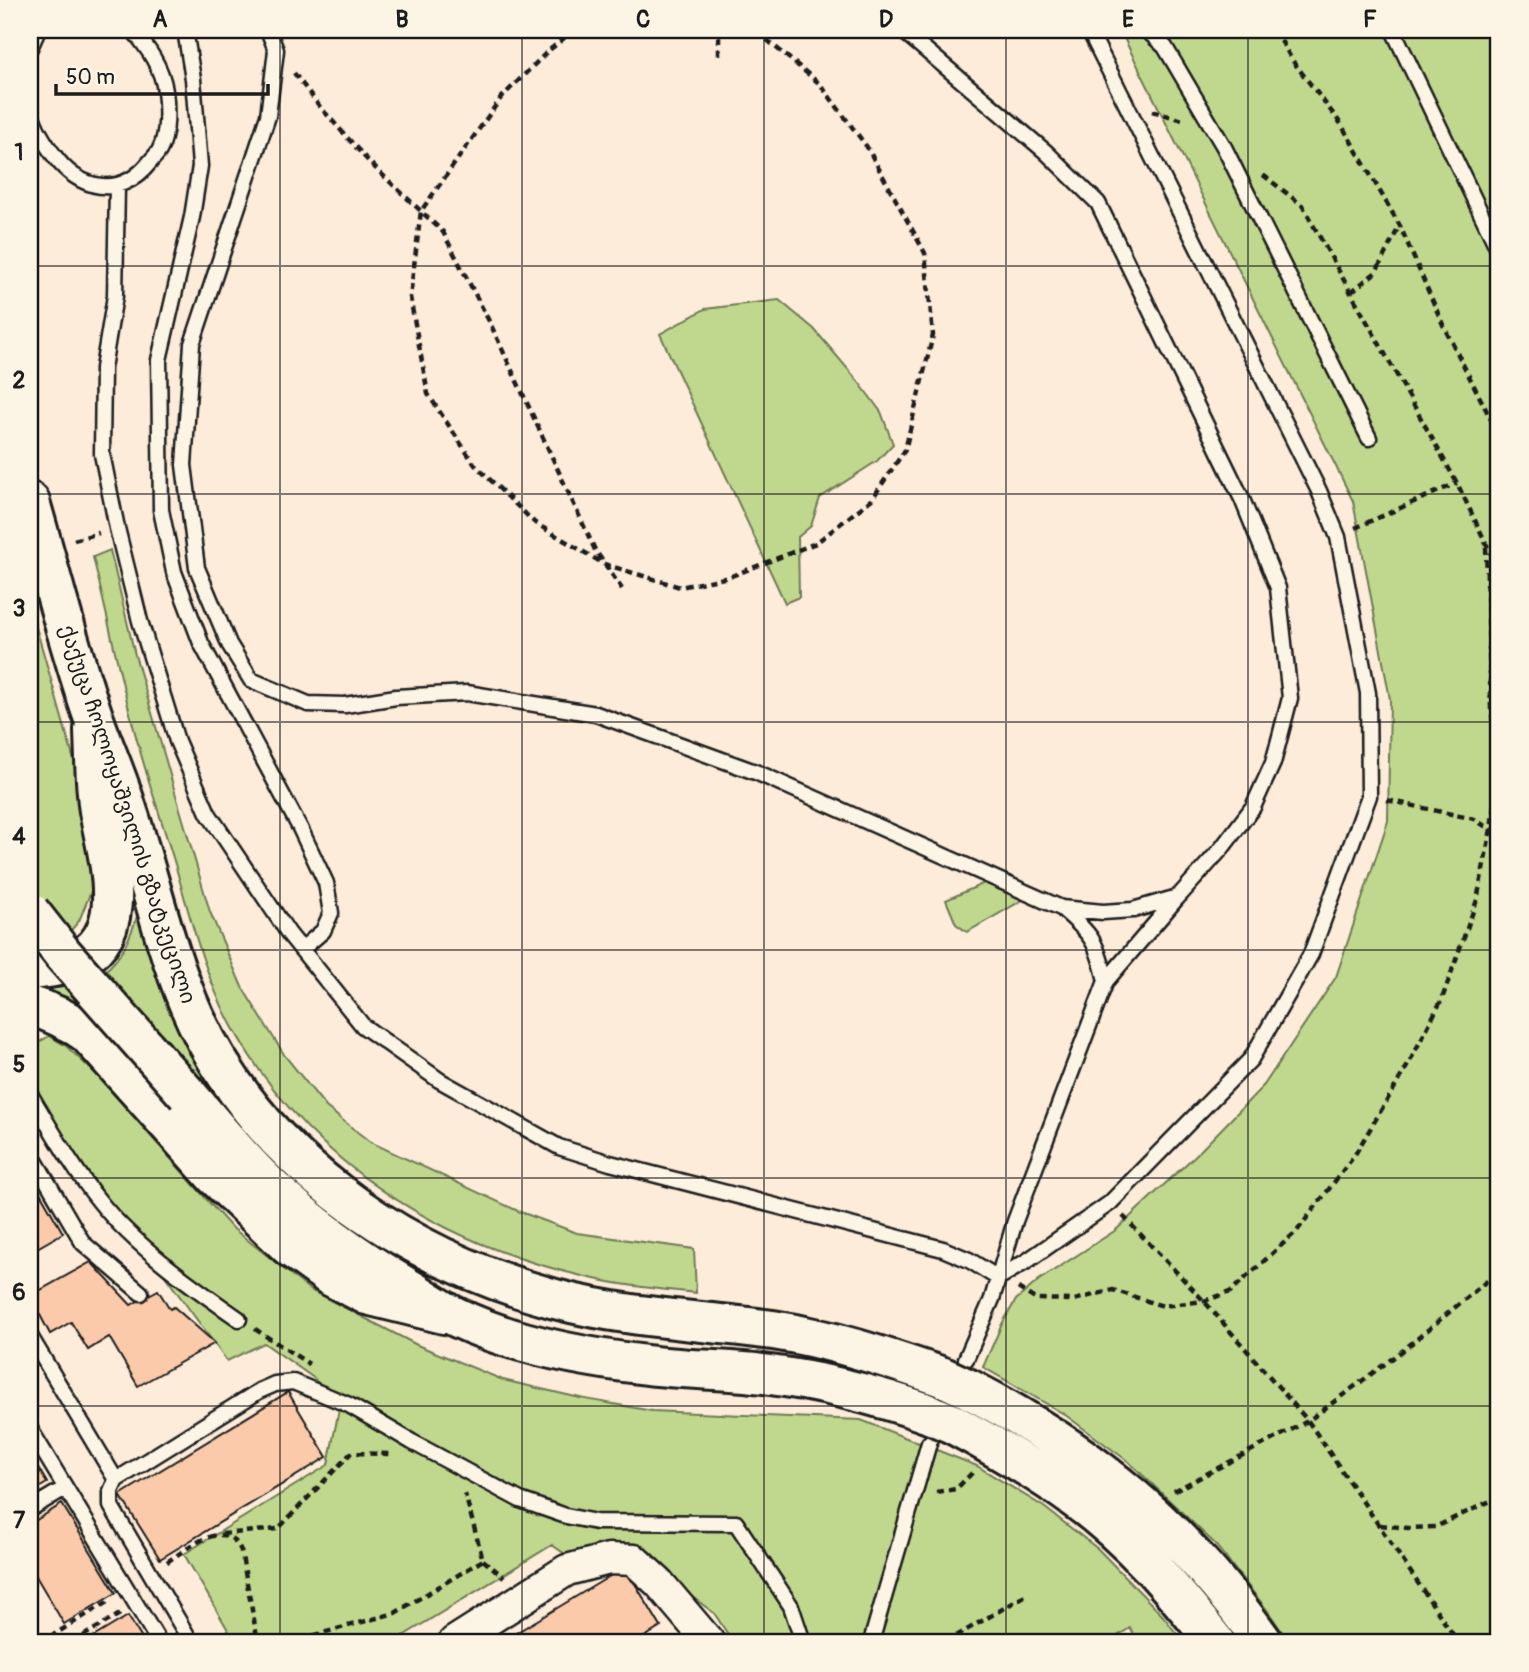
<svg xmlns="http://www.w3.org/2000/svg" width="1529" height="1672" font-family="Pangolin,'Noto Sans Georgian',sans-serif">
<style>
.green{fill:#c0d88e;stroke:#6e7a55;stroke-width:2}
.building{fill:#fbcaaa;stroke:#1c1c1c;stroke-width:2}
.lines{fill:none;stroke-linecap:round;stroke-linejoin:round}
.lane-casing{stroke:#1c1c1c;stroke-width:19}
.street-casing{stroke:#1c1c1c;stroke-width:35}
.secondary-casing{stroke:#1c1c1c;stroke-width:44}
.primary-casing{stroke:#1c1c1c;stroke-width:44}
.path{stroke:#1c1c1c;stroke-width:4.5;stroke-dasharray:7 5;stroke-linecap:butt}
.lane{stroke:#fcf5e5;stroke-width:14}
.street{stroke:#fcf5e5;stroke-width:30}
.secondary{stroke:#fcf5e5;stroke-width:38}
.primary{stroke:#fcf5e5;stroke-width:38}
.primary-bridge-casing{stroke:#1c1c1c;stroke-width:44;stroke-linecap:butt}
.primary-bridge{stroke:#fcf5e5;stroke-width:38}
.grid{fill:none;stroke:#1c1c1c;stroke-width:2;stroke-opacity:0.55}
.labels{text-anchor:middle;stroke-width:6;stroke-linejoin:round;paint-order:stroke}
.street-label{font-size:21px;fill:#1c1c1c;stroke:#fcf5e5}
.neatline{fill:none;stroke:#1c1c1c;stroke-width:2.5}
.grid-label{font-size:23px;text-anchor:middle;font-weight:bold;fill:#1c1c1c}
</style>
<rect width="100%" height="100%" fill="#fcecd9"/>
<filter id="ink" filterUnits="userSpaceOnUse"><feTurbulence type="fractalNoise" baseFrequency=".0143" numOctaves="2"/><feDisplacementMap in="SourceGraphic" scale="14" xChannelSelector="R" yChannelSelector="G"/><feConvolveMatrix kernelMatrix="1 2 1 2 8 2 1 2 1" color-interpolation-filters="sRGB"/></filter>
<g filter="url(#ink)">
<path class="green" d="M1120 30H1499V1642H1289L1268 1611 1214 1543 1129 1462 1064 1414 983 1367 1002 1324 1016 1300 1039 1280 1116 1230 1201 1150 1264 1085 1336 977 1388 821 1390 699 1353 501Z
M779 300 814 329 858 381 881 412 893 444 877 461 820 498 811 526 798 537 799 597 785 603 660 334 705 309Z
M110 550 135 655 210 912 242 987 285 1056 326 1107 370 1142 518 1211 577 1233 694 1249 696 1293C659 1289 622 1286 586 1277 438 1243 309 1163 233 1028 205 978 191 920 175 864 160 815 143 767 131 717 117 664 106 610 93 557Z
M30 606 83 792 96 870 92 889 79 921 66 936 49 947 30 950Z
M996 878 1026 898 967 932 956 924 946 900Z
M140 906 244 1124 197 1075 168 1102 30 989C97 990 122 971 140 906Z
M49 1036 66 1046 97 1075 230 1226 310 1290 417 1345 503 1380 580 1398 652 1411 861 1420 977 1466 1044 1507 1098 1549 1163 1616 1183 1642H1138L1130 1628 1108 1642H733L714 1613 668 1579 574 1560 552 1545 393 1642H235L184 1554 328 1465 339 1409 325 1395 315 1379 264 1343 227 1361 128 1225 81 1169 30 1091V1048Z"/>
<path class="building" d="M30 1175 63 1233 30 1252Z
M91 1262 131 1305 158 1290 170 1309 174 1307 215 1343 138 1386 109 1337 88 1350 71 1322 50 1334 30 1296Z
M288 1392 327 1457 160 1559 120 1495Z
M30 1454 47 1483 30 1493Z
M62 1504 116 1593 64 1624 30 1566V1524Z
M625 1567 661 1627 636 1642H501Z
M128 1616 144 1642H85Z"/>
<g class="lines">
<g class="lane-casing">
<path id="lane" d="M185 30 193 79 200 166 192 217 159 360 161 510 174 572 201 643 300 828 326 883 331 913 323 931 302 949
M268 30 276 50 268 116 192 344 184 465 197 568 229 644 251 680 308 704 345 705 396 697 467 693 596 714 758 773 1061 908 1103 912 1133 910 1178 897 1222 848 1253 807 1273 763 1290 698 1278 588 1242 499 1098 203 1046 152 902 30
M1147 30 1165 47 1224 147 1369 438
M1393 30 1499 251
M30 48 38 30
M30 106C32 123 42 139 53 154 78 190 120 200 150 162 153 158 158 154 160 149 168 134 167 107 165 91 162 67 147 47 133 30
M117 186 115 296 103 368 102 454 117 528 140 621 177 741 208 813 289 934 363 1026 439 1080 559 1147 610 1163 943 1249 969 1260 998 1278 1027 1261 1110 1203 1251 1059 1311 954 1369 796 1368 693 1338 537 1319 491 1089 30
M1061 908C1092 934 1097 942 1106 981
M30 1094C52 1131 73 1169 100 1202 135 1246 193 1287 239 1319
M30 1152 83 1243 141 1293
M30 1336 116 1480 111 1491V1506L191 1642
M966 1359 992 1299 1015 1221 1106 981 1177 898
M30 1429 159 1642
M116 1480 259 1391 275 1384 293 1382 325 1395 349 1405 412 1442 520 1500 566 1516 596 1522 736 1523 791 1606 803 1642
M30 1509 65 1488
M871 1642 929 1443"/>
</g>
<g class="street-casing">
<path id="street" d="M454 1642 567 1570 609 1559 634 1560 659 1583 709 1642"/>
</g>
<g class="secondary-casing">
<path id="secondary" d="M30 970C44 968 59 968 72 962 134 938 108 859 99 811 95 785 95 756 94 730
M30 1006C52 1012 69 1020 88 1034L216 1177 290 1247 330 1276 367 1295 444 1314"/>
</g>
<g class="primary-casing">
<path id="primary" d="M30 502C51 574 69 648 94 719 104 748 117 776 126 806 148 871 162 938 188 1002 252 1156 398 1256 555 1299 627 1318 700 1320 773 1330 832 1339 887 1358 943 1377
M187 1094C215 1126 241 1160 272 1188 314 1227 360 1259 408 1288 425 1298 441 1310 458 1318 513 1344 587 1358 647 1365 685 1370 725 1369 763 1374 819 1381 873 1394 927 1413
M969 1389C1093 1453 1182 1528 1263 1642
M953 1424C996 1447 1038 1471 1077 1500 1131 1539 1174 1590 1215 1642"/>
</g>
<path class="path" d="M574 30 547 52 501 98 421 211 410 297 428 394 475 465 535 523 604 564 680 587 729 577 816 543 872 499 905 450 933 335 925 253 867 147 820 84 755 30
M1275 30 1292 60 1341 124 1400 226 1444 327 1499 435
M719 55V30
M294 73 321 108 370 163 443 232 490 323 595 550 622 589
M1152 111 1183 120
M1263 175 1302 205 1457 483 1499 570
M1351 292 1376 272 1399 227
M1355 528 1457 483
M74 540 99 533
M1486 547 1491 709 1499 761
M1387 800 1474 819 1499 835
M1123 1216 1204 1301 1308 1421 1458 1642
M1018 1288 1035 1299 1074 1300 1113 1290 1163 1306 1204 1301 1230 1292 1297 1231 1354 1156 1408 1065 1442 999 1477 900 1491 829 1499 764
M255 1329 309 1364
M1174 1491 1308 1421 1401 1352 1499 1271
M936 1492 956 1489 973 1472
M1380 1525 1408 1528 1435 1527 1499 1497
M222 1534 278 1529 351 1453 391 1454
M483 1560 504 1577
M167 1562C187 1549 226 1515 241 1551L258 1642
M50 1637 109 1601
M73 1642 120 1614
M290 1642 395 1613 483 1560 465 1494
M946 1642 1028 1594"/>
<use href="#lane" class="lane"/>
<use href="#street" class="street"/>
<use href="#secondary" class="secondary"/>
<use href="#primary" class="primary"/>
<g class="primary-bridge-casing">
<path id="primary-bridge" d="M30 912 63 954 187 1094
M943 1377 969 1389
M927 1413 953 1424"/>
</g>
<use href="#primary-bridge" class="primary-bridge"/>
</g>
</g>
<path class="grid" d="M280 30V1642M522 30V1642M764 30V1642M1006 30V1642M1248 30V1642M30 266H1499M30 494H1499M30 722H1499M30 950H1499M30 1178H1499M30 1406H1499"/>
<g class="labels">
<g class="street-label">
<text transform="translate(128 814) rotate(72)" y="7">ქაქუცა ჩოლოყაშვილის გზატკეცილი</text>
</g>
</g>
<rect width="1529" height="1672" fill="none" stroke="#fcf5e5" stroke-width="77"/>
<path d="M56 84v10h212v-10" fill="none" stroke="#1c1c1c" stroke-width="3.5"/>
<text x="66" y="84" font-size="21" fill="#1c1c1c" stroke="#fcf5e5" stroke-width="5" paint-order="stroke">50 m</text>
<rect x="38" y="38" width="1452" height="1596" class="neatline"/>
<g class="grid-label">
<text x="160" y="27">A</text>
<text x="402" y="27">B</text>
<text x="643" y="27">C</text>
<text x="886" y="27">D</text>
<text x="1128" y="27">E</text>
<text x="1370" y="27">F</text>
<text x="19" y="160">1</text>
<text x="19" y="388">2</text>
<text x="19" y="616">3</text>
<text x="19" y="844">4</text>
<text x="19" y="1072">5</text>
<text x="19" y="1300">6</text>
<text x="19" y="1528">7</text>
</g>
</svg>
